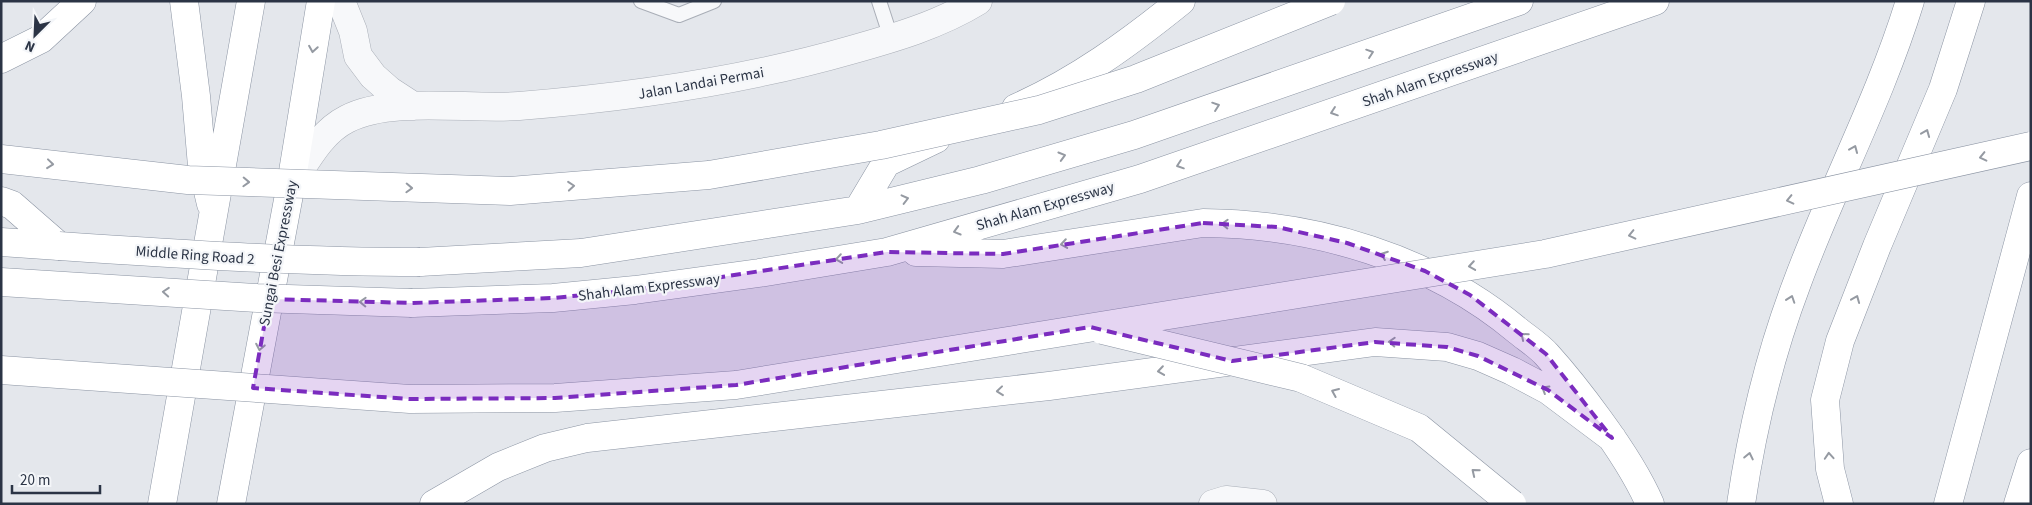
<svg xmlns="http://www.w3.org/2000/svg" width="2032" height="505" font-family="'Source Sans 3',sans-serif">
<style>
.lines{fill:none;stroke-linecap:round;stroke-linejoin:round}
.lane-casing{stroke:#a9aeb7;stroke-width:16}
.street-casing{stroke:#a9aeb7;stroke-width:29}
.highway-casing{stroke:#8b94a3;stroke-width:29}
.lane{stroke:#f7f8fa;stroke-width:14}
.street{stroke:#f7f8fa;stroke-width:28}
.highway{stroke:#fff;stroke-width:28}
.highway-bridge-casing{stroke:#8b94a3;stroke-width:29;stroke-linecap:butt}
.highway-bridge{stroke:#fff;stroke-width:28}
.oneway{stroke:#959aa2}
.marked{fill:#7b2cbf;fill-opacity:0.2;stroke:#7b2cbf;stroke-width:4;stroke-dasharray:10 6;stroke-linejoin:round}
.labels{text-anchor:middle;stroke-width:4.5;stroke-linejoin:round;paint-order:stroke}
.street-label{font-size:15px;fill:#2b3445;stroke:#f4f6f9}
</style>
<rect width="100%" height="100%" fill="#e4e7ec"/>
<g class="lines">
<g class="lane-casing">
<path id="lane" d="M641 1 679 15 714 1
M879 1 891 38"/>
</g>
<g class="street-casing">
<path id="street" d="M341 1 353 31 358 56 373 76 390 91 413 106
M291 184C307 160 321 132 347 119 391 96 470 110 519 106 631 97 743 81 851 50 894 38 939 25 978 1
M1213 504 1226 500 1263 504"/>
</g>
<g class="highway-casing">
<path id="highway" d="M184 1 196 96 202 166 211 204
M1 59 41 39 82 1
M1016 108C1077 81 1129 43 1181 1
M1 201 12 205 59 246
M858 210 886 163 936 139
M1 242 59 246
M916 252 1003 254 1203 223C1316 224 1431 258 1518 331 1528 339 1539 346 1547 355 1566 376 1583 398 1599 420 1618 446 1637 474 1650 504
M420 262 581 253 858 210 981 180 1134 135 1519 1
M412 303 553 298 635 290 759 273 887 252 1140 179 1655 1
M162 504 251 1
M231 504 291 184 321 1
M434 504 498 467 545 448 587 438 1049 386 1375 342 1447 347 1478 356 1512 371 1548 390 1612 438
M1741 504C1752 429 1770 354 1797 283 1832 188 1880 99 1910 1
M1839 504 1830 469 1825 400 1840 341 1877 246 1943 89 1971 1
M1948 504 2031 196
M2018 504 2031 463"/>
</g>
<use href="#lane" class="lane"/>
<use href="#street" class="street"/>
<use href="#highway" class="highway"/>
<g class="highway-bridge-casing">
<path id="highway-bridge" d="M1 159 188 180 510 191 709 175 881 145 1039 110 1136 79 1331 1
M59 246C179 254 299 262 420 262
M1 282 257 298 412 303
M1102 330 1301 378 1419 428 1512 504
M1 370 410 399 555 398 736 385 1545 254 2031 146"/>
</g>
<use href="#highway-bridge" class="highway-bridge"/>
</g>
<defs><path id="oneway-chevron" d="M-2-3.5L2.5 0L-2 3.5" fill="none" stroke-width="1.6" stroke-linecap="round" stroke-linejoin="round" transform="scale(1.25)"/></defs>
<g class="oneway">
<use href="#oneway-chevron" transform="translate(313 49) rotate(99)"/>
<use href="#oneway-chevron" transform="translate(1370 53) rotate(-19)"/>
<use href="#oneway-chevron" transform="translate(1216 106) rotate(-19)"/>
<use href="#oneway-chevron" transform="translate(1334 112) rotate(161)"/>
<use href="#oneway-chevron" transform="translate(1926 133) rotate(-68)"/>
<use href="#oneway-chevron" transform="translate(1854 149) rotate(-67)"/>
<use href="#oneway-chevron" transform="translate(1062 156) rotate(-16)"/>
<use href="#oneway-chevron" transform="translate(1983 157) rotate(167)"/>
<use href="#oneway-chevron" transform="translate(50 164) rotate(6)"/>
<use href="#oneway-chevron" transform="translate(1180 165) rotate(161)"/>
<use href="#oneway-chevron" transform="translate(246 182) rotate(2)"/>
<use href="#oneway-chevron" transform="translate(571 186) rotate(-5)"/>
<use href="#oneway-chevron" transform="translate(409 188) rotate(2)"/>
<use href="#oneway-chevron" transform="translate(905 199) rotate(-14)"/>
<use href="#oneway-chevron" transform="translate(1790 200) rotate(167)"/>
<use href="#oneway-chevron" transform="translate(1225 224) rotate(-178)"/>
<use href="#oneway-chevron" transform="translate(957 231) rotate(164)"/>
<use href="#oneway-chevron" transform="translate(1632 235) rotate(167)"/>
<use href="#oneway-chevron" transform="translate(1064 244) rotate(171)"/>
<use href="#oneway-chevron" transform="translate(1384 255) rotate(-160)"/>
<use href="#oneway-chevron" transform="translate(839 259) rotate(171)"/>
<use href="#oneway-chevron" transform="translate(1472 266) rotate(171)"/>
<use href="#oneway-chevron" transform="translate(166 292) rotate(-176)"/>
<use href="#oneway-chevron" transform="translate(1791 299) rotate(-71)"/>
<use href="#oneway-chevron" transform="translate(1856 299) rotate(-68)"/>
<use href="#oneway-chevron" transform="translate(363 302) rotate(-178)"/>
<use href="#oneway-chevron" transform="translate(1524 336) rotate(-140)"/>
<use href="#oneway-chevron" transform="translate(1392 342) rotate(-177)"/>
<use href="#oneway-chevron" transform="translate(260 347) rotate(101)"/>
<use href="#oneway-chevron" transform="translate(1161 371) rotate(172)"/>
<use href="#oneway-chevron" transform="translate(1545 389) rotate(-149)"/>
<use href="#oneway-chevron" transform="translate(1000 391) rotate(174)"/>
<use href="#oneway-chevron" transform="translate(1335 392) rotate(-157)"/>
<use href="#oneway-chevron" transform="translate(1749 456) rotate(-78)"/>
<use href="#oneway-chevron" transform="translate(1829 456) rotate(-94)"/>
<use href="#oneway-chevron" transform="translate(1475 472) rotate(-141)"/>
</g>
<path class="marked" d="M1203 223 1277 227 1347 243 1425 271 1470 295 1546 354 1612 438 1548 390 1478 356 1447 347 1375 342 1232 361 1090 327 736 385 555 398 410 399 253 388 269 299 412 303 553 298 635 290 887 252 1003 254Z"/>
<g class="labels">
<g class="street-label">
<text transform="translate(1430 79) rotate(-19)" y="5">Shah Alam Expressway</text>
<text transform="translate(701 83) rotate(-10)" y="5">Jalan Landai Permai</text>
<text transform="translate(1045 206) rotate(-16)" y="5">Shah Alam Expressway</text>
<text transform="translate(278 253) rotate(-79)" y="5">Sungai Besi Expressway</text>
<text transform="translate(195 255) rotate(4)" y="5">Middle Ring Road 2</text>
<text transform="translate(649 287) rotate(-7)" y="5">Shah Alam Expressway</text>
</g>
</g>
<rect width="2032" height="505" fill="none" stroke="#2b3445" stroke-width="5"/>
<g transform="translate(35 35) rotate(204)" stroke="#f4f6f9" stroke-width="4" paint-order="stroke">
<path d="M0-4L9 19L0 12L-9 19Z" fill="#2b3445"/>
<text y="-8" font-size="14" font-weight="bold" text-anchor="middle" fill="#2b3445">N</text>
</g>
<path d="M12 485v8h88v-8" fill="none" stroke="#2b3445" stroke-width="2.5"/>
<text x="20" y="485" font-size="15" fill="#2b3445" stroke="#f4f6f9" stroke-width="4" paint-order="stroke">20 m</text>
</svg>
